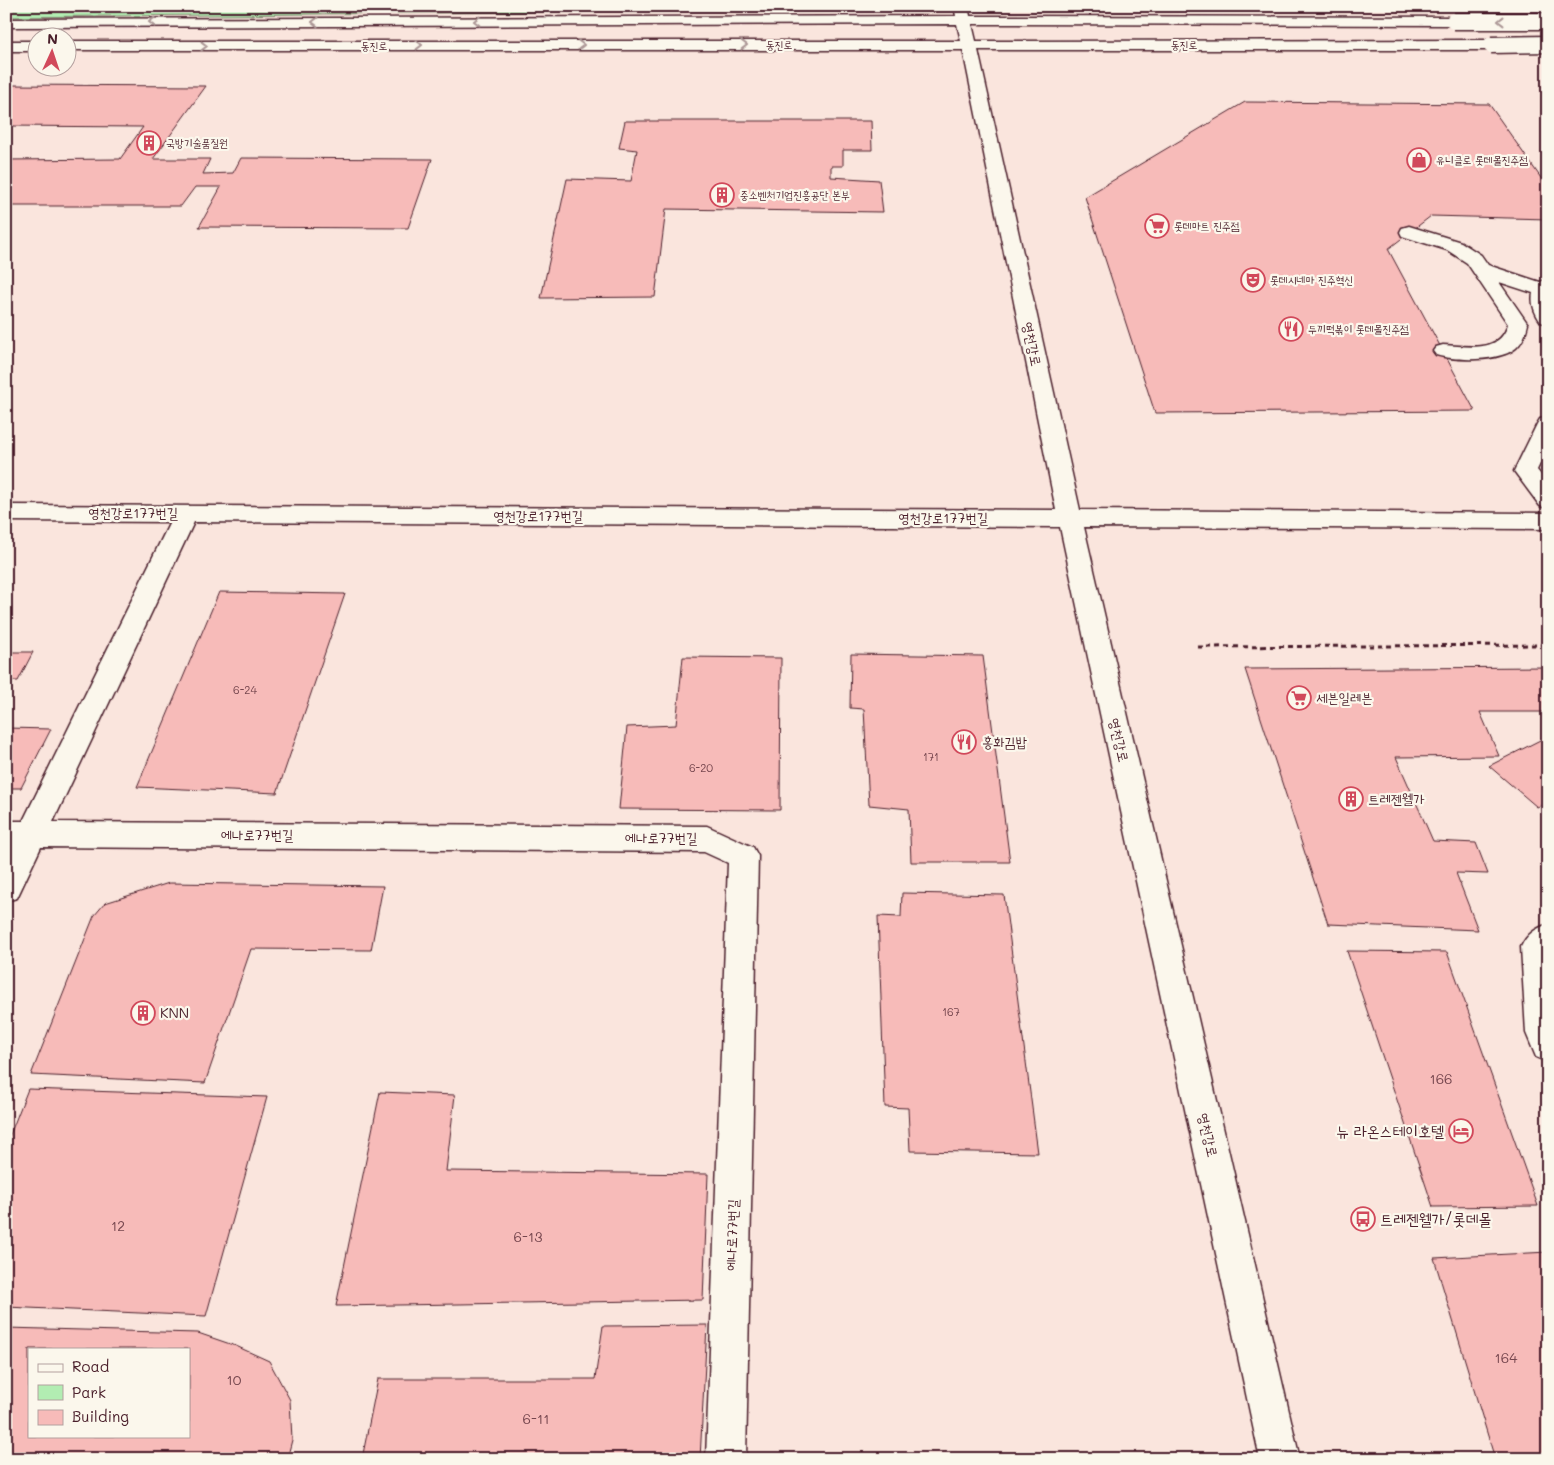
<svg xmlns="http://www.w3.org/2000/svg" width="1554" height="1465" font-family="Mali,'Poor Story',sans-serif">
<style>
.green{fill:#b2edb2;stroke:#7e866e}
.building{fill:#f7bbb9;stroke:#4a1f2b;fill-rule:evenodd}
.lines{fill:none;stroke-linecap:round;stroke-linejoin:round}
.minor-casing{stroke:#4a1f2b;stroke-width:3}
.path{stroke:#4a1f2b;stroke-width:3;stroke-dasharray:5 4;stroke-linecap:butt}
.minor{fill:#fbf7ec;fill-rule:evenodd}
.minor-bridge-casing{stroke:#4a1f2b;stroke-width:19;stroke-linecap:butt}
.minor-bridge{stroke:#fbf7ec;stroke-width:16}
.oneway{stroke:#ab9695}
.labels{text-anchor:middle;stroke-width:4.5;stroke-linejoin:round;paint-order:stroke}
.far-street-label{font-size:11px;fill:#4a1f2b;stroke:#fbf7ec}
.far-poi-label{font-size:11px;fill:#4a1f2b;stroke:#fbf7ec;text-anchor:start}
.number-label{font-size:11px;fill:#75464e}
.street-label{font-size:14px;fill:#4a1f2b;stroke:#fbf7ec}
.poi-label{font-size:14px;fill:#4a1f2b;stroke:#fbf7ec;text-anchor:start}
.near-number-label{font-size:14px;fill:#75464e}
.near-poi-label{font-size:16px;fill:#4a1f2b;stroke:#fbf7ec;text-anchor:end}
</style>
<rect width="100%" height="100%" fill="#fae5dd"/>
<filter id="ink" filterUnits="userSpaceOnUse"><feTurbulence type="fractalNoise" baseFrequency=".02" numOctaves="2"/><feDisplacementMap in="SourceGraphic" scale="10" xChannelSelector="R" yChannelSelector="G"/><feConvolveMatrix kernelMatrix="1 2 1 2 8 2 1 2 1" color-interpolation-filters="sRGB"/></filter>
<g filter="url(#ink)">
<path class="green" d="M6 6H1157L6 17Z"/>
<path class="building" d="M6 85 206 86 153 159H210L203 174 233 173 241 158 432 159 408 228 199 227 221 187H195L181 206H6V160L120 159 143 127 6 126Z
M1245 102 1489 104 1548 188V219L1431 216 1388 249 1475 411 1155 413 1085 197Z
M625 121H871L872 150H843V166H831V177L879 180 883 212 666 209 655 297 541 298 567 179 631 181 637 150 619 148Z
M219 592 345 594 277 793 137 787Z
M6 652H33L18 681H6Z
M851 654 983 656 1010 862H911L909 809 869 805 864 709 850 708Z
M683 657 781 658 780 810 619 809 627 727 676 725Z
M1548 667V712H1480L1499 756 1396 757 1433 841 1476 843 1488 874 1456 873 1478 930 1328 924 1245 669Z
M6 728 51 729 21 788H6Z
M1548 736V802L1537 807 1489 766Z
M169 883 383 886 371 950 251 949 205 1083 31 1075 94 916 105 903Z
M902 893 1004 895 1038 1153 910 1151 908 1108 885 1107 878 916 901 917Z
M1347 951 1447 952 1538 1206 1433 1207Z
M28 1089 267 1097 206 1316 6 1307V1145Z
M380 1092 455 1095 446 1171 708 1174 703 1300 336 1306Z
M1548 1252V1459H1495L1434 1258Z
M707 1325 700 1459H362L378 1379H595L603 1326Z
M6 1328 198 1333 236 1346 269 1361 290 1400 292 1440 287 1459H6ZM29 1349H189V1436H29Z"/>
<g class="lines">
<g class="minor-casing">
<path id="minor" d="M954 6H968L970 16 1454 17 1461 21 1454 25 972 24 976 41 1491 40 1499 45 1491 50H978L1080 510 1548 513V529L1084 527 1300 1459H1260L1060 527 194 522 53 822 707 826 753 847 758 856 746 1459H706L728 863 704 852 41 847 17 898 6 901V856L11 847H6V821H23L170 522 6 521V505L1056 510 963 50H68V41H961L957 24 6 27V19L956 16Z
M6 41H38V51H6Z
M1409 226 1461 242 1481 255 1488 265 1540 282 1548 279V324L1541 322C1535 314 1531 304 1533 293L1499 282 1528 324C1526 333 1523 342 1516 348 1499 362 1456 361 1436 355L1433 351 1436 347 1443 345C1468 346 1500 354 1508 324L1467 263 1447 250 1402 236 1400 232 1402 228Z
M1548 417V447L1537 470 1548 484V508L1540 506 1514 471 1537 424 1540 419Z
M1548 924V1062L1536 1057 1526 1033 1521 947C1527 934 1535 929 1548 924Z"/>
</g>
<path class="path" d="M1198 647 1548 645"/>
<use href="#minor" class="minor"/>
<g class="minor-bridge-casing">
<path id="minor-bridge" d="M1454 21H1548
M1491 45 1548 44"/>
</g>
<use href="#minor-bridge" class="minor-bridge"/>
</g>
<defs><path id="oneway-chevron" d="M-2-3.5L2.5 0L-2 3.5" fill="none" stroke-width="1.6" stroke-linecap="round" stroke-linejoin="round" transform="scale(1.25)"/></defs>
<g class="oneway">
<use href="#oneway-chevron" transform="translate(477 21) rotate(180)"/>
<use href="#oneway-chevron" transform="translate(1501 21) rotate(-180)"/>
<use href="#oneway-chevron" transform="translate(152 22) rotate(180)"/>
<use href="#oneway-chevron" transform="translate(315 22) rotate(180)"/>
<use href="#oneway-chevron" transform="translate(419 45)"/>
<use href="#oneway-chevron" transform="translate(581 45)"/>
<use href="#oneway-chevron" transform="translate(744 45)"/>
<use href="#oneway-chevron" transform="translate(204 46)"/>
</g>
</g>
<defs>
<g id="building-ring" transform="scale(1.25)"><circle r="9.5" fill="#fbf7ec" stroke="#d1495b" stroke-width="1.5"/><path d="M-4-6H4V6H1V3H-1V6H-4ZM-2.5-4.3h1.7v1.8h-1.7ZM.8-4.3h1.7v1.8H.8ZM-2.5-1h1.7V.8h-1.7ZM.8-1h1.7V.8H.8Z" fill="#d1495b"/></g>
<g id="shop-ring" transform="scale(1.25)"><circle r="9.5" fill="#fbf7ec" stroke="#d1495b" stroke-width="1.5"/><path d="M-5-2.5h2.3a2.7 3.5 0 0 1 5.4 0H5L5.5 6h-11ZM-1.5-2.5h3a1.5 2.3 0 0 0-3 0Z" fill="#d1495b"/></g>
<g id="supermarket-ring" transform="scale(1.25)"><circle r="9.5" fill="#fbf7ec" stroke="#d1495b" stroke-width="1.5"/><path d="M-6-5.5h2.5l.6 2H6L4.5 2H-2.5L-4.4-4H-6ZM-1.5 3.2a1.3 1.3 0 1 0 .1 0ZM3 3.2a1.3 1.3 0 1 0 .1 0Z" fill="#d1495b"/></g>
<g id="theatre-ring" transform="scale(1.25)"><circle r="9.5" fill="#fbf7ec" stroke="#d1495b" stroke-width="1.5"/><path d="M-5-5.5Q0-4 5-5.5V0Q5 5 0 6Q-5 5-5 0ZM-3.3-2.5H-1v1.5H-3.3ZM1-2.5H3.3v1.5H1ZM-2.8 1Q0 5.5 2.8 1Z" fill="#d1495b"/></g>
<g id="restaurant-ring" transform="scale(1.25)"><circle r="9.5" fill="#fbf7ec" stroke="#d1495b" stroke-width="1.5"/><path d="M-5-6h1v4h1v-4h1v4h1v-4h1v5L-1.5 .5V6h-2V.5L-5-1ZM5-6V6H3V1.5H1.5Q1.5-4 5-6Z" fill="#d1495b"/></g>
<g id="hotel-ring" transform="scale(1.25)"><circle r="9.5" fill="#fbf7ec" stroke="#d1495b" stroke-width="1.5"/><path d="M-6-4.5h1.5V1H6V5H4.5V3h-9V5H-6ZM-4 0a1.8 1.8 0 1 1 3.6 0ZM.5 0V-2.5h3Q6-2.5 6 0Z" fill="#d1495b"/></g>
<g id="bus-ring" transform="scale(1.25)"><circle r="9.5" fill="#fbf7ec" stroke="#d1495b" stroke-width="1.5"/><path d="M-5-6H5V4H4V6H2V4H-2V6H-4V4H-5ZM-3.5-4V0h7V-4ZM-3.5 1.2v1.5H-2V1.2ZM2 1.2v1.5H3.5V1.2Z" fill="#d1495b"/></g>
</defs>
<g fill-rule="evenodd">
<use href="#building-ring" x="149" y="143"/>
<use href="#shop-ring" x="1419" y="160"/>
<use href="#building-ring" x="722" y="195"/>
<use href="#supermarket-ring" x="1157" y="226"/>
<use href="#theatre-ring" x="1253" y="280"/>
<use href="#restaurant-ring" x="1291" y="329"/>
<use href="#supermarket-ring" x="1299" y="698"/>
<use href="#restaurant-ring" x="964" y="742"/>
<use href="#building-ring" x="1351" y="799"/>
<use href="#building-ring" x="143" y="1013"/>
<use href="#hotel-ring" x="1461" y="1131"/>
<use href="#bus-ring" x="1363" y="1219"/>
</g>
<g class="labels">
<g class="far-street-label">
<text x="779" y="49">동진로</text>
<text x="1184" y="49">동진로</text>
<text x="374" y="50">동진로</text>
</g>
<g class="far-poi-label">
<text x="166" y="147">국방기술품질원</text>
<text x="1436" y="164">유니클로 롯데몰진주점</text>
<text x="740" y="199">중소벤처기업진흥공단 본부</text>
<text x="1174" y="230">롯데마트 진주점</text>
<text x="1270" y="284">롯데시네마 진주혁신</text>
<text x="1308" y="333">두끼떡볶이 롯데몰진주점</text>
</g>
<g class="number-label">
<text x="245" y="694">6-24</text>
<text x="931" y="761">171</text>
<text x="701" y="772">6-20</text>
<text x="951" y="1016">167</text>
</g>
<g class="street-label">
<text transform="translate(1032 344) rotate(78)" y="5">영천강로</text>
<text x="133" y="518">영천강로177번길</text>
<text x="538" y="521">영천강로177번길</text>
<text x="943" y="523">영천강로177번길</text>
<text transform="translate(1119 740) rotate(77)" y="5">영천강로</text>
<text x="257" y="840">에나로77번길</text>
<text x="661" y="843">에나로77번길</text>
<text transform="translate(1208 1135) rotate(77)" y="5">영천강로</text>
<text transform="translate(732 1235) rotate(-88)" y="5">에나로77번길</text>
</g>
<g class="poi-label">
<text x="1316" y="703">세븐일레븐</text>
<text x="982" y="747">홍화김밥</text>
<text x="1368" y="804">트레젠웰가</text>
<text x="160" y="1018">KNN</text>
</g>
<g class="near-number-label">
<text x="1441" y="1084">166</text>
<text x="118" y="1231">12</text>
<text x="528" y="1242">6-13</text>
<text x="1506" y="1363">164</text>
<text x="234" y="1385">10</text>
<text x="536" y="1424">6-11</text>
</g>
<g class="near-poi-label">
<text x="1444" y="1137">뉴 라온스테이호텔</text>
<text x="1380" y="1225" text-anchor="start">트레젠웰가/롯데몰</text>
</g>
</g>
<rect width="1554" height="1465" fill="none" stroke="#fbf7ec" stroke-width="25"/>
<rect x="12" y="12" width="1529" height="1440" fill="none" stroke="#4a1f2b" stroke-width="2" filter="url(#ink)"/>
<rect x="28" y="1348" width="162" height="90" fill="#fbf7ec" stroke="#b4a19f"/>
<rect x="38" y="1364" width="25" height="8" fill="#fbf7ec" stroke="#b4a19f"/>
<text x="72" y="1372" font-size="15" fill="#4a1f2b">Road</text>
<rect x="38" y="1385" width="25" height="15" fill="#b2edb2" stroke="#b4a19f"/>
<text x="72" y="1398" font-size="15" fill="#4a1f2b">Park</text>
<rect x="38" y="1410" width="25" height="15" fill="#f7bbb9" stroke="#b4a19f"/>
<text x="72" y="1422" font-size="15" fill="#4a1f2b">Building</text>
<g transform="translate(52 52) rotate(3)"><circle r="24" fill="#fbf7ec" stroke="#b4a19f"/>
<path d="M0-4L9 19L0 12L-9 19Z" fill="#d1495b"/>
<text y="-8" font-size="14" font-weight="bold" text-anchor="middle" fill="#4a1f2b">N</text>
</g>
</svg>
